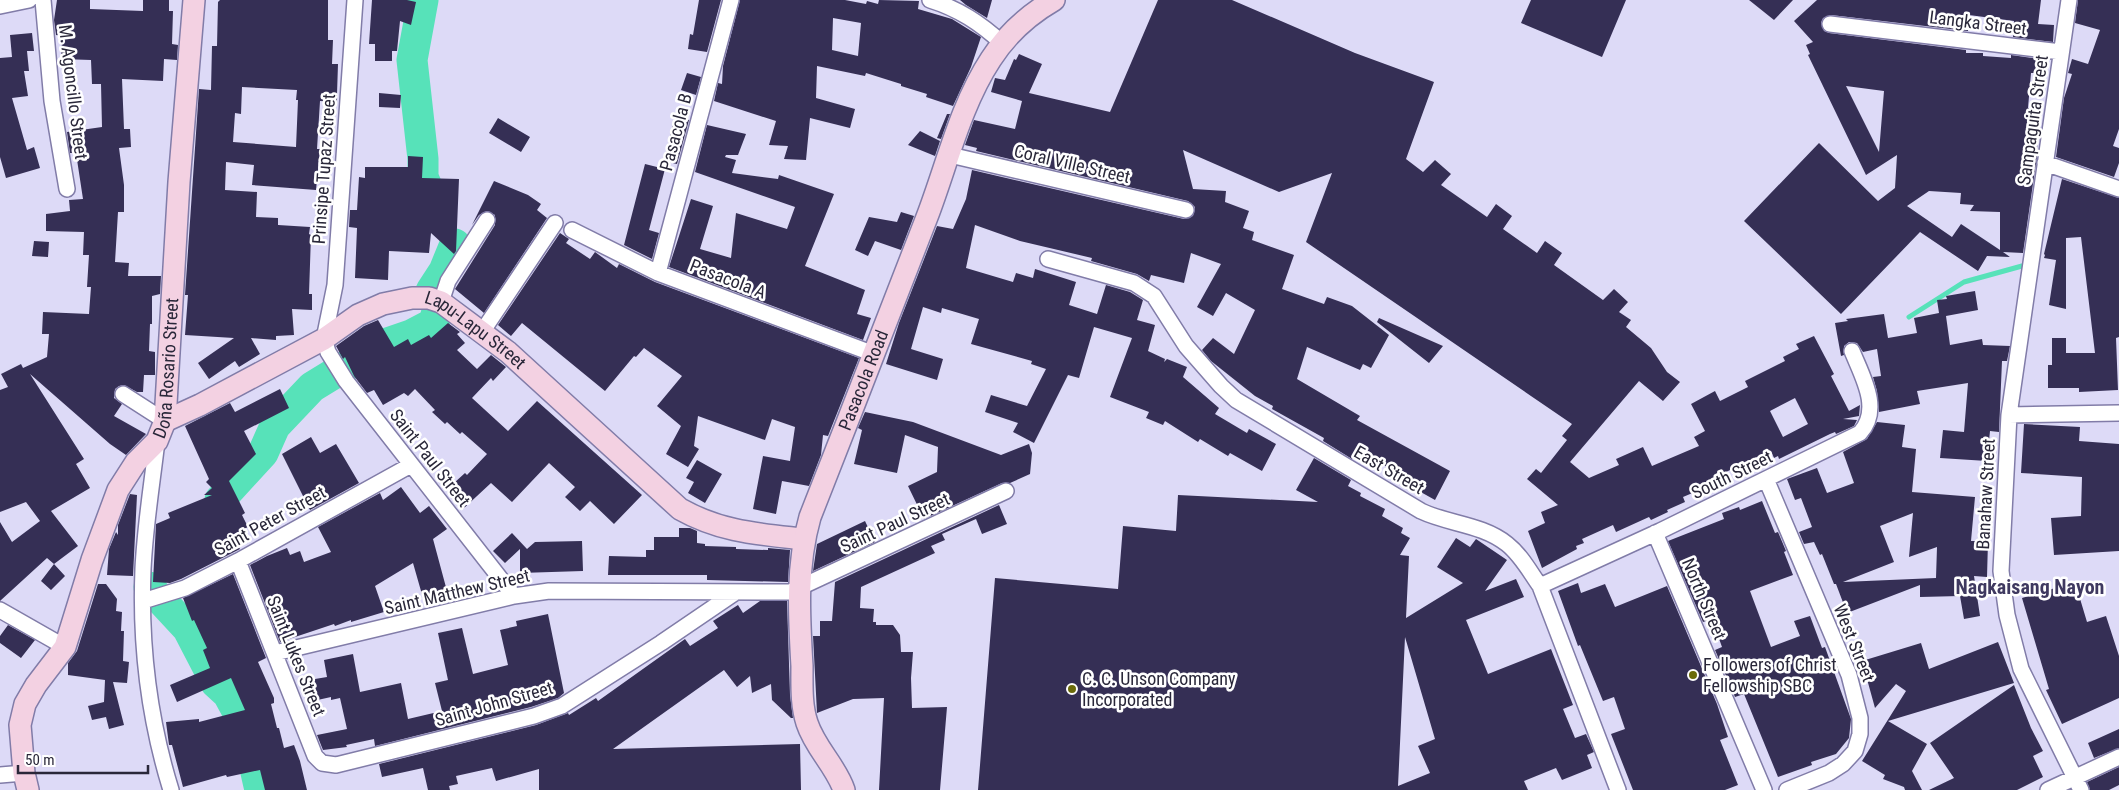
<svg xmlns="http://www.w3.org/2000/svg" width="2119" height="790" font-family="'Roboto Condensed',sans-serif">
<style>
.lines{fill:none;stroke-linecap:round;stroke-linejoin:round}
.stream{stroke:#57e2b9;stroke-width:5}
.river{stroke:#57e2b9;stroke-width:31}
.building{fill:#352f55;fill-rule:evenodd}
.street-casing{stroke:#817ca8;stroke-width:18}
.secondary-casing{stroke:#817ca8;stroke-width:24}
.street{stroke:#fff;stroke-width:15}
.secondary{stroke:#f3d1e2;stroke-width:21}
.poi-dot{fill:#6b6b0a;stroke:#fff;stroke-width:2}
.labels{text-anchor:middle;stroke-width:5;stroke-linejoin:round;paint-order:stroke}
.street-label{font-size:18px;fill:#292739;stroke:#fff}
.poi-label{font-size:18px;fill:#292739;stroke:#fff;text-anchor:start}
.quarter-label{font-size:20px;font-weight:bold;fill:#3f3960;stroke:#fff}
</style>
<rect width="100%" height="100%" fill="#dddaf7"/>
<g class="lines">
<path class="stream" d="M1909 317 1964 282 2022 266"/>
<path class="river" d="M423 0 412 60 423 159V177L438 212
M431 291 444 271 455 244
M220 500 263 453 275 426 312 387 379 346 411 335 434 323 438 307
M149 587 188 629 216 683 228 694 241 718 248 752 252 755 260 790"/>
</g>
<path class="building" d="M57 0H90V9L143 11V0H169V11H173L172 44 178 45 177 60 164 59 163 81 122 79 124 129H130L131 147 119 148 124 185V212H118L115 262 129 263 128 276H161L160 294 152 296V324H150L149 351 155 352V375H144L143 392H137L124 385 119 386 115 389 114 398 122 404 114 416 146 434 126 455 110 444 30 374 84 459 76 464 90 488 51 511 78 546 54 564 65 576 51 590 41 581 54 564 47 558 0 601V522L12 542 40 521 26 502 0 512V390L8 387 1 374 21 364 23 368 47 357 49 334H42L43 312 89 314 91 287H87L89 255H83L84 232 46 231V214L70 211 69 200 83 199 76 153H70L67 132 102 127 101 84H92L91 60 61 59 62 36 56 35 54 20Z
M220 0H328V40H333L332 64H338L337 94V102L320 101 317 149H320L316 190 252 185 254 165 226 162 225 190 257 192 256 217 278 218V225L310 227 309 234 311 235 309 294H312V310L292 309 294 335 276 336V340L251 338 260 354 239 367 235 361 209 379 198 363 234 338 185 335 188 295H185L199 89 211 90 212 46H217L218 2ZM242 87 297 90 296 100H298L296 147 233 142 235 113 241 114Z
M372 0H407L416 2 411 25 400 21 397 51H392V61H375V44H369Z
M699 0H721L707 52 688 49 690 34 693 35Z
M740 0H845L866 4 867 1 878 4 879 0 919 1 918 9 952 19 981 37 971 67 953 106 926 97 927 94 901 86V84L866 73 865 76 817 66 816 98 855 109 850 128 810 118 806 160 784 159 788 146 769 145 776 121 714 101 718 83 722 84 723 66ZM833 18 861 23 858 56 832 50Z
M960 0H992L987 18 966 5Z
M1158 0H1232L1355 53 1434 82 1406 159 1423 172 1435 160 1451 174 1441 185 1487 217 1496 204 1512 216 1503 229 1537 253 1545 241 1562 253 1554 265 1603 300 1614 289 1628 302 1619 312 1631 320 1626 327 1651 348 1667 372 1680 382 1663 401 1639 381 1570 462 1589 478 1619 465 1616 459 1643 447 1652 466 1699 446 1694 437 1705 431 1691 404 1715 391 1720 401 1748 387 1745 381 1785 361 1783 357 1799 349 1796 344 1814 336 1834 374 1831 376 1849 411 1860 405 1859 416 1843 419 1857 420 1854 426 1836 434 1835 432 1830 434 1779 459 1778 456 1774 458 1771 451 1759 456 1726 472 1729 478 1710 488 1709 486 1683 497 1685 502 1667 510 1668 512 1651 520 1649 517 1616 532 1613 525 1582 539 1584 543 1576 546 1577 549 1542 568 1528 531 1545 523 1541 512 1558 505 1527 479 1536 469 1541 473 1567 440 1562 436 1572 424 1306 242 1332 173 1279 192 1183 150 1193 189 1226 191 1225 202 1249 211 1243 228 1254 232 1252 240 1294 255 1282 289 1324 304 1327 297 1352 306 1389 335 1371 368 1363 364 1360 370 1307 347 1297 379 1360 416 1357 420 1450 471 1435 500 1401 481 1403 476 1357 450 1352 459 1323 441 1324 438 1272 409 1273 406 1255 396 1211 361 1202 350 1213 338 1234 354 1255 310 1226 293 1213 316 1197 307 1221 264 1191 253 1184 283 1151 275 1149 281 1137 274 1091 261 1092 258 1020 241 975 225 966 268 1013 282 1016 273 1033 278 1035 269 1076 282 1069 305 1097 314 1106 285 1130 292 1143 300 1137 320 1155 325 1148 351 1165 359 1164 362 1167 359 1187 367 1183 377 1219 408 1215 414 1247 433 1249 429 1276 444 1262 471 1230 453 1228 456 1200 439 1198 442 1165 421 1163 425 1146 418 1149 412 1110 397 1132 338 1094 327 1079 378 1068 375 1034 443 1013 432 1018 423 985 412 991 395 1027 406 1046 369 1031 364 1032 361 971 344 979 319 942 308 941 313 923 307 911 349 943 359 937 380 886 364 899 323 937 226 953 229 966 199 972 170 1184 219 1193 216 1195 207 1188 201 976 151 977 148 965 145 974 120 1015 129 1022 101 991 92 995 78 1005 80 1014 59 1016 60 1019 54 1042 64 1029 93 1110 112ZM1795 398 1808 424 1783 437 1770 411Z
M1531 0H1626L1602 57 1521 23Z
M1749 0H1793L1774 20Z
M1817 0H2041L2038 24 2054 25 2053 42 2013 37 2014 21 1969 15 1968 31 1831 15 1823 18 1821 23 1824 31 1829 33 1966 50V53H1983V56L2011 58V55L2039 59V73H2031L2028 108H2038L2037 156 2023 253 2003 252 2010 257 1987 256 1978 271 1920 232 1841 314 1744 221 1819 143 1878 201 1895 188 1897 155 1866 175 1808 55 1810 54 1806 45 1813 42 1794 21ZM1846 86 1884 91 1879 152ZM1929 191 1961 193 1960 204 1974 205 1970 211 2000 212V250L1961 224 1952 237 1907 206Z
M2078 0H2119V129L2113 146 2119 148V163L2114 177 2056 157 2064 98 2072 74 2068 73 2072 59 2088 64 2100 30 2075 23Z
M32 33 34 51H27L29 71H24L28 96 12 98 27 150 34 147 40 168 6 178 0 157V58L12 57 10 35Z
M687 73 701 77 696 95 681 90Z
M379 93 401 95 400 108 379 107Z
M947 114H950L941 139 937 138Z
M675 116 689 120 677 164 664 161Z
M498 118 530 137 521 152 489 133Z
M707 125 746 134 738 155H726L725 157 736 160 732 173 778 179 779 175 834 194 805 266 865 290 857 314 871 318 863 340 669 267 691 199 713 206 700 249 731 258 736 213 787 229 795 207 695 172Z
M920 131 940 141 935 156 908 145Z
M408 156 423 157 422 178 459 179 456 251 454 254 431 233 429 253 389 251 388 280 355 278 357 228 349 227 350 210H357L359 177 365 178V167H408Z
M645 164 665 169 649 230 659 233 652 259 624 245Z
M2062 179 2119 198V337L2116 338 2118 390 2079 392V388H2048V365H2052V338H2066V353H2095L2081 237 2066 238V309L2049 305 2056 260 2044 258 2045 255 2044 254Z
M494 181 528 195 541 204 537 210 547 218 484 313 455 289 495 225V215L487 211 479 215 472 225Z
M901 212 914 216 901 250 875 241 868 256 855 250 869 217 897 222Z
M560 233 569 239 566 243 590 259 595 252 617 268 619 264 655 282 859 358 828 436 823 435 821 455 809 486 782 481 776 514 753 509 763 456 790 461 795 427 772 419 765 440 698 416 694 446 699 449 688 467 666 454 681 426 657 406 682 376 644 348 636 357 634 356 605 391 522 323 511 336 498 325Z
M34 241 49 242 48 257 32 256Z
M1975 291 1978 310 1946 316 1950 345 1982 339 1983 345 2010 346 2007 361H2002L1999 432 1990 431 1987 461 1940 458 1943 430 1964 432 1968 383 1917 391 1920 404 1879 412 1877 391 1873 377 1881 376 1877 349 1863 352 1857 343 1849 342 1844 346V355L1841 356 1835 323 1848 321 1846 319 1884 314 1888 338 1917 333 1914 318 1939 313 1937 300 1947 299 1946 296Z
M1379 318 1443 346 1429 363 1377 322Z
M378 320 394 347 408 339 411 345 429 335 431 338 448 323 460 332 457 334 465 343 457 350 477 369 491 355 506 367 493 381 491 378 472 398 508 431 537 401 642 495 614 524 590 501 580 511 565 497 575 487 549 463 512 502 491 483 463 509 451 496 459 488 454 483 465 473 467 475 487 454 462 432 460 434 447 422 445 424 432 412 435 410 415 389 408 396 404 393 383 405 374 390 367 393 354 376 345 357 343 359 336 346 364 326Z
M280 389 289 408 244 431 256 454 229 481 245 513 242 515 248 527 232 535 240 549 181 579 170 583 153 582 156 524 170 518 168 513 212 495H204L212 488 206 482 209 479 185 426 230 403 235 412Z
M865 412 913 422 1001 455 1029 444 1032 453 1030 474 1010 483H1002L924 519 908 486 937 472 938 447 905 435 897 473 854 464 862 430 858 428Z
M1877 422 1905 425 1902 447 1916 449 1912 492 1975 497 1971 541H1988L1987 577 1974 576 1980 616 1964 619 1960 596 1920 597V585L1847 613 1836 584H1834L1822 554 1820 555 1814 542 1804 544 1799 532 1812 527 1801 498 1795 500 1787 479 1817 468 1827 493 1854 483 1843 452 1867 439ZM1913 513 1909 557 1937 547 1936 578 1843 582 1894 562 1880 526Z
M2024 424 2080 427 2079 441 2119 444V551L2054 555 2051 518 2081 516 2082 477 2021 473Z
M311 437 320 453 336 444 359 483 310 510 282 454Z
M1314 458 1351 480 1348 486 1361 493 1360 496 1385 509 1382 516 1403 528 1401 533 1410 538 1400 555 1409 556 1406 618 1463 583 1437 567 1456 538 1470 547 1476 539 1507 560 1485 591 1516 579 1524 597 1466 620 1488 674 1551 649 1573 705 1563 709 1575 738 1586 734 1594 752 1587 755 1592 768 1562 780 1556 768 1524 781 1528 790H978L995 578 1118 589 1123 526 1176 531 1178 495 1318 502 1296 490ZM1405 637 1435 739 1418 746 1430 773 1398 786Z
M697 460 722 474 705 503 688 493 694 482 686 478Z
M401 487 420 513 429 506 447 529 433 539 447 591 423 598 413 563 375 586 384 612 351 622V620L335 626 334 624 280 642 250 565 267 556 287 548 290 555 300 551 304 562 331 552 318 527 380 493 383 500Z
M130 494 137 495 133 576 107 575 109 549 116 532 118 535V525Z
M1762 501 1775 533 1778 532 1786 551 1784 552 1793 575 1750 591 1771 647 1800 636 1794 621 1810 616 1822 648 1825 647 1851 719 1849 738 1836 754 1811 762 1812 765 1778 777 1744 694 1735 697 1715 650 1722 647 1712 619 1703 622 1668 541 1724 519 1722 513 1739 507 1740 510Z
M999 505 1007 524 982 534 976 519 942 534 945 540 931 546 935 553 861 587 860 608 874 609 873 622H876V625H893L900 635 901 652H913L911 678 912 708 947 707 940 790H879L884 698 853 699 817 713 813 636H820V621H832L835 582Z
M865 521 875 542 813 571 817 544Z
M679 528H690L697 531V543L705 544V546L736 547V549L768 550V548L790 550 788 582 707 580V575H608L609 556 646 557V550H654V537H679Z
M512 533 527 549 535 542 582 541 583 571 520 573V549L505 563 493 551Z
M233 574 266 658 258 662 274 698V703L271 704 277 728H279L284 748 294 745 300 761 307 790H265L260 770 227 777 226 775 183 787 172 745H169L166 722 199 719V722L245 710 231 678 177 702 170 685 210 668 203 650 207 648 194 620 192 621 183 598Z
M2075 582 2087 622 2106 616 2119 656V698L2062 724 2046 690 2049 689 2022 598Z
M1578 583 1581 593 1605 584 1615 607 1667 586 1717 704 1728 737 1720 740 1738 785 1725 790H1633L1611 734 1625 729 1614 697 1603 701 1580 645 1578 646 1558 591Z
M98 584H106L117 599 116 611 122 612 121 631H124L123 661 129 662 127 683 113 682 124 725 109 729 106 717 92 720 88 706 104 702 105 680 68 675V663L77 651Z
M760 601H787L790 695 793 718H791L772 700 771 684 752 693 750 676 737 687 724 670 613 749 800 744 801 790H539V769L496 781 492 768 456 776 458 784 449 786 450 790H428L423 768 382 777 379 764 536 725 568 713 569 715 596 698 598 701 685 639 690 646 718 628 713 621 738 605 743 613Z
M548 614 564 693 558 698 531 707 375 746 374 739 346 745 347 747 323 750 317 735 347 729 340 698 331 700V697L313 701 309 680 327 677 324 660 353 654 360 692 401 683 408 719 442 711 435 683 448 680 438 633 462 628 473 674 508 665 500 630 517 626 516 621Z
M8 625 35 640 21 658 0 643V636Z
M1998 642 2014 683 1888 721 1927 744 1912 771 1922 790H1905L1904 787 1883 779 1885 775 1862 761 1906 691 1896 684 1875 708 1862 661 1921 643 1929 669Z
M2014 685 2031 728 2043 751 2033 756 2043 777 2017 790H1929L1954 778 1930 743Z
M2119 729V748L2094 758 2088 743Z
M2119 767V785L2109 790H2090L2087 782Z"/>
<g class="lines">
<g class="street-casing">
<path id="street" d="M43 0 52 101 67 189
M355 0 335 285 324 339 328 352 346 381 514 596
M930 0C959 9 980 23 1002 43
M2069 0 2009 415 2001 571 2007 615 2021 669 2081 790
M0 6 29 0
M1830 24 2061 52
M950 155 1186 210
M2045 163 2119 189
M572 230 658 273 874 354
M1048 259 1134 283 1154 296 1186 346 1221 386 1236 400 1421 511C1448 524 1482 524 1507 544 1521 555 1530 572 1540 586L1618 790
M658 273 731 0
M441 302 448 281 487 220
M482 332 555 223
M123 394 165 421
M2009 415 2119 413
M157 441C152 484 145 526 143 569 140 643 149 719 171 790
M1766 479 1849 675 1860 718V734L1855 751 1843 764 1829 773 1787 790
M1655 533 1764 790
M238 561 315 756 322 763 336 765 534 716 562 706 661 643 736 592
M1540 586 1660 531 1860 433C1882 409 1862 376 1852 351
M143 601 185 588 238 561 411 465
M0 610 65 647
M275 653 514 596 549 591 790 592 1006 491
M0 775 24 773
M2048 790 2119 757"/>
</g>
<g class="secondary-casing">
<g id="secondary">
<path id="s1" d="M165 421 200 405 324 339 358 315 383 304 412 298H429L441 302 508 352 680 509C721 532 758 534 803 539"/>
<path id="s2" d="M28 790 24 773 20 725 25 704 36 685 65 647 92 560 118 490 136 462 157 441 165 421 179 182 194 0"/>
<path id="s3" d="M844 790C836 766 815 748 807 723 801 705 802 685 802 666 799 616 796 566 810 517 849 417 889 317 927 217 947 165 960 106 991 59 1007 34 1028 15 1054 0"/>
</g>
</g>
<use href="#street" class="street"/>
<use href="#secondary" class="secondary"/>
</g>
<g class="poi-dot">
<circle cx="1693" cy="675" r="5"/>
<circle cx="1072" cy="689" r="5"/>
</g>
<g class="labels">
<g class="street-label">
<text transform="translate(1978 23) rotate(7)" y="6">Langka Street</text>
<text transform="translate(73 92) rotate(83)" y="6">M. Agoncillo Street</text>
<text transform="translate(2033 120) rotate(-82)" y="6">Sampaguita Street</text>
<text transform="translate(676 132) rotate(-75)" y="6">Pasacola B</text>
<text transform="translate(1072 164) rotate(13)" y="6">Coral Ville Street</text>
<text transform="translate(324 169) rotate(-86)" y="6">Prinsipe Tupaz Street</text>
<text transform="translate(728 279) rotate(21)" y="6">Pasacola A</text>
<text dy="6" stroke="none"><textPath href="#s1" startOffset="351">Lapu-Lapu Street</textPath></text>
<text dy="6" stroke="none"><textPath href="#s2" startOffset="460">Doña Rosario Street</textPath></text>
<text dy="6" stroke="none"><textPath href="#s3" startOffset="431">Pasacola Road</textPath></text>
<text transform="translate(430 458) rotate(52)" y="6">Saint Paul Street</text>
<text transform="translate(1389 470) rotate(30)" y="6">East Street</text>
<text transform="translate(1732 475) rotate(-26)" y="6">South Street</text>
<text transform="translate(1986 494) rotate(-87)" y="6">Banahaw Street</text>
<text transform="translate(270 521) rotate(-29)" y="6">Saint Peter Street</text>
<text transform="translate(895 523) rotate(-25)" y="6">Saint Paul Street</text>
<text transform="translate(457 592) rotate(-13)" y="6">Saint Matthew Street</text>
<text transform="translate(1704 599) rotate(67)" y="6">North Street</text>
<text transform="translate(1854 643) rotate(68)" y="6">West Street</text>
<text transform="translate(296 656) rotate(68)" y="6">Saint Lukes Street</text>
<text transform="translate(494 704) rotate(-16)" y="6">Saint John Street</text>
</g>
<g class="poi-label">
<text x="1703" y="671">Followers of Christ<tspan x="1703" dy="21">Fellowship SBC</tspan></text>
<text x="1082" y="685">C. C. Unson Company<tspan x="1082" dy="21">Incorporated</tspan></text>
</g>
<g class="quarter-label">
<text x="2030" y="594">Nagkaisang Nayon</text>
</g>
</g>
<path d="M18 765v8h130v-8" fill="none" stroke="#292739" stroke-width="2.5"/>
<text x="25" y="765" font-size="15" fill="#292739" stroke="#ffffff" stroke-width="4" paint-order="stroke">50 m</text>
</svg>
